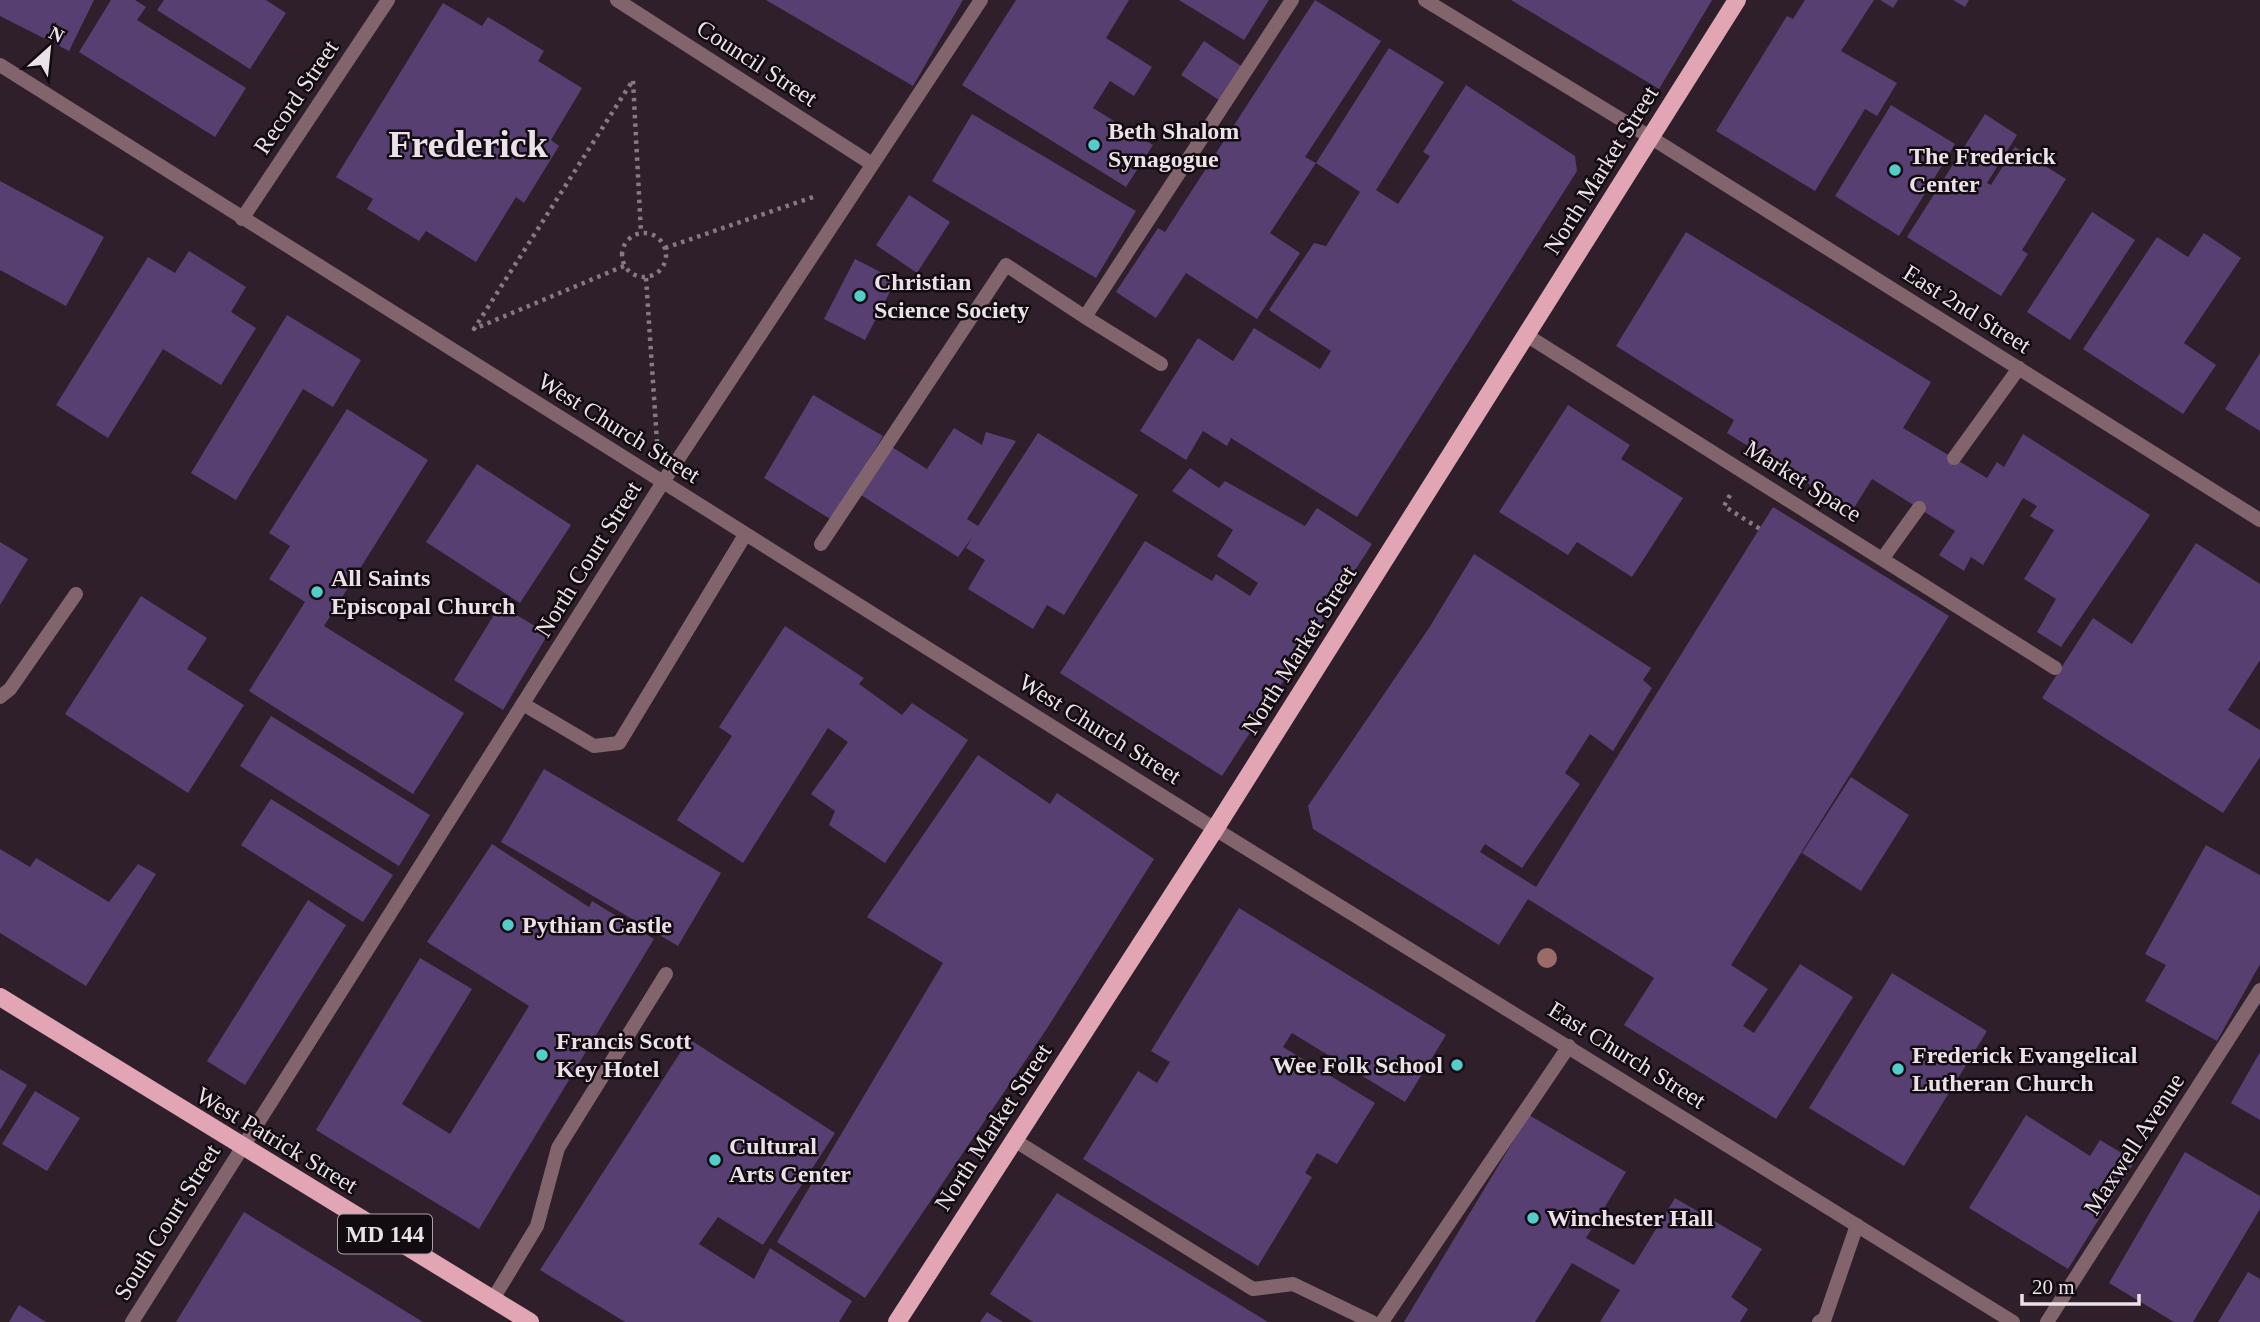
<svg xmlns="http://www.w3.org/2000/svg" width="2260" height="1322" font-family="Georgia,serif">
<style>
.building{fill:#583f72}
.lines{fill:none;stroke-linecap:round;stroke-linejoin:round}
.path{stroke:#857982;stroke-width:4.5;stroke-dasharray:3.5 5;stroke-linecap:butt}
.service{stroke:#82656c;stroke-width:14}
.minor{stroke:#82656c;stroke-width:14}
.tertiary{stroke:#82656c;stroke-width:14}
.primary{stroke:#e1a5b4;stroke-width:18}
.tree{fill:#9b6b68}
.poi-dot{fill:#53cdca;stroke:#120b10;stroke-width:2.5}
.labels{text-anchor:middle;stroke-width:5;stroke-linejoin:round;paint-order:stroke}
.shield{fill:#120b10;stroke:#aaa1a7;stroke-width:2}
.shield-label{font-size:23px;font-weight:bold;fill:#ebe1e8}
.street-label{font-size:24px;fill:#ebe1e8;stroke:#120b10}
.poi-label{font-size:24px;font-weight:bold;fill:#ebe1e8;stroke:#120b10;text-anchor:start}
.town-label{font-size:38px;font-weight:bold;fill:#ebe1e8;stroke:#120b10}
</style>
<rect width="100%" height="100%" fill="#2e1f2b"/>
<path class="building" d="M0 0H94L69 51 0 16Z
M111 0H135L146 7 137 20 246 88 215 137 79 52Z
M164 0H266L286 13 250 69 157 10Z
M766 0H963L913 86Z
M1016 0H1129L1106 38 1152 67 1134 96 1110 81 1093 108 1153 145 1126 187 962 85Z
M1179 0H1269L1244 40Z
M1315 0 1381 41 1305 157 1316 163 1270 233 1300 253 1257 319 1186 273 1156 318 1116 292 1158 228 1165 232Z
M1511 0H1712L1659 89Z
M1805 0H1874L1841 51 1897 83 1877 116 1865 109 1815 191 1716 131 1787 16 1793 19Z
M1880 0H1898L1893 8Z
M1953 0H1969L1965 7Z
M443 3 482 26 488 17 544 51 538 61 582 88 551 140 559 146 524 203 516 197 476 262 426 231 419 241 367 209 373 199 336 177Z
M1204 41 1244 68 1222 102 1181 75Z
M1389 48 1444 82 1376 190 1398 204 1430 156 1423 152 1466 85 1575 156 1577 171 1357 517 1231 438 1227 446 1203 431 1186 460 1140 431 1198 338 1233 361 1254 328 1320 369 1331 351 1269 310 1314 243 1326 246 1360 192 1316 163Z
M1891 105 1955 144 1899 236 1835 196Z
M972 114 1136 211 1096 278 932 181Z
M1985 114 2017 135 1987 183 1991 185 2015 147 2066 179 2022 250 2028 254 2001 296 1907 237Z
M0 181 104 237 66 306 0 270Z
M909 195 950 222 917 273 876 245Z
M2092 212 2135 240 2070 340 2027 312Z
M1686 232 1931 382 1903 428 1987 478 1997 462 2004 467 2023 434 2150 515 2061 647 2037 632 2056 599 2024 579 2054 530 2030 516 2037 506 2023 498 1983 565 1971 557 1964 571 1939 555 1955 531 1872 479 1852 511 1727 433 1734 420 1616 346Z
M2204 233 2241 258 2184 343 2216 365 2183 414 2083 349 2157 237 2188 257Z
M189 251 246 287 231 312 256 328 221 385 163 349 108 438 56 405 148 257 175 273Z
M855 259 896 280 865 340 824 319Z
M287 315 361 360 333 407 303 389 236 500 191 473Z
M2260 353V431L2225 409Z
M813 395 883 436 832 520 764 478Z
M1568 405 1630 445 1621 459 1683 498 1632 577 1577 542 1568 555 1499 512Z
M347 409 428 460 324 626 464 713 413 794 249 691 305 602 269 579 290 546 269 533Z
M954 428 982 445 986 432 1016 441 967 519 978 526 1038 433 1138 495 1064 615 1047 605 1033 629 968 589 985 560 966 548 973 536 958 557 861 495 892 447 927 469Z
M477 464 571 525 520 603 426 542Z
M1190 468 1219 488 1225 481 1305 526 1317 508 1372 544 1222 776 1060 673 1145 541 1212 581 1216 574 1250 596 1258 583 1217 556 1233 530 1172 491Z
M1773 507 1949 616 1731 965 1768 989 1743 1026 1754 1033 1800 964 1853 997 1776 1119 1624 1025 1654 978 1528 899 1499 945 1313 829 1308 806 1429 628 1474 554 1651 668 1643 680 1652 688 1613 751 1590 734 1565 773 1580 784 1522 868 1485 844 1480 852 1536 887Z
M0 542 28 559 0 605Z
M2196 543 2260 584V660L2228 710 2260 730V757L2223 813 2042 698 2093 618 2132 644Z
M141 596 207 638 187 669 244 705 188 793 65 714Z
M500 605 548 634 503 710 454 680Z
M785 626 864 678 859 684 902 715 912 703 968 740 885 863 829 825 835 811 811 794 848 742 828 728 743 863 677 820 732 736 719 727Z
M271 716 430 815 399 866 240 766Z
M978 755 1050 804 1057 793 1154 859 1046 1030 865 1298 777 1242 943 963 867 917Z
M544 769 721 873 678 946 501 842Z
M1851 777 1909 815 1861 891 1802 853Z
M271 799 393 875 363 922 241 845Z
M492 844 589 907 592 901 654 939 479 1229 316 1130 420 958 472 989 402 1104 450 1134 529 1006 427 942Z
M2206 845 2260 875V964L2217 1041 2145 1001 2166 965 2145 954Z
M0 849 30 867 36 858 109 902 138 864 156 874 86 986 0 933Z
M308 900 346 925 245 1085 207 1061Z
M1239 908 1446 1035 1405 1102 1292 1033 1283 1047 1375 1103 1337 1164 1317 1153 1305 1173 1312 1177 1258 1266 1083 1159 1138 1071 1157 1083 1170 1062 1151 1051Z
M1892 973 1987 1031 1904 1166 1809 1108Z
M689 1039 835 1133 763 1245 718 1217 699 1244 754 1279 770 1248 852 1301 839 1322H625L540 1270Z
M2260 1052V1120L2231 1103Z
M0 1069 27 1085 0 1130Z
M35 1091 80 1118 47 1171 2 1144Z
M1529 1115 1626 1172 1586 1238 1634 1265 1675 1198 1762 1249 1731 1297 1748 1309 1740 1322H1600L1620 1290 1572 1263 1535 1322H1404Z
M2026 1115 2090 1156 2100 1140 2135 1161 2068 1269 1969 1208Z
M2185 1152 2260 1196V1209L2193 1322H2174L2109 1283Z
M1057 1193 1250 1311 1268 1322H1033L990 1294Z
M244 1212 423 1322H176Z
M2248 1272 2260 1279V1322H2218Z
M19 1305 46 1322H9Z
M987 1312 1003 1322H980Z"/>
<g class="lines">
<path class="path" d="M622 255a22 22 0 1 1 44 0a22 22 0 1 1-44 0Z
M665 248 813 197
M624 266 474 329 633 80 641 233
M646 278 657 442
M1730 495 1724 506 1760 529"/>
<path class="service" d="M1085 317 1161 364
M1954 458 2019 368
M821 544 1006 265 1085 317 1292 0
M1883 558 1919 508
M0 697 10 689 76 594
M523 704 594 746 619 743 745 535
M1014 1140 1253 1289 1293 1284 1372 1322
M493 1299 537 1226 558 1148 666 974
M1382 1322 1569 1046
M1819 1322 1825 1318 1857 1225"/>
<path class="minor" d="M617 0 872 164
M1425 0 1650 137 2260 520
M242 219 388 0
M1526 335 2055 668
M132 1322 663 482 981 0
M2047 1322 2260 990"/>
<path class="tertiary" d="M0 65 1215 829 2013 1322"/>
<path class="primary" d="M0 997 530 1322
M897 1322 1215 829 1737 0"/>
</g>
<circle class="tree" cx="1547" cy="958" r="10"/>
<g class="poi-dot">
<circle cx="1094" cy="145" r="7"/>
<circle cx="1895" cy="170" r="7"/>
<circle cx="860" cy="296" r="7"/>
<circle cx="317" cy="592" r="7"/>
<circle cx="508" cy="925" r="7"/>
<circle cx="542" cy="1055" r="7"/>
<circle cx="1457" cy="1065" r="7"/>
<circle cx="1898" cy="1069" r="7"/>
<circle cx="715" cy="1160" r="7"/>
<circle cx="1533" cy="1218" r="7"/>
</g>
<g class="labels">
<rect class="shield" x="338" y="1214.5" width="94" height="39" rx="5"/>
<g class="shield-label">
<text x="385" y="1242">MD 144</text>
</g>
<g class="street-label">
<text transform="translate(757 63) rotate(33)" y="8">Council Street</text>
<text transform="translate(296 97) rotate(-56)" y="8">Record Street</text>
<text transform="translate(1601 170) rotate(-58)" y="8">North Market Street</text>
<text transform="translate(1967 309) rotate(32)" y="8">East 2nd Street</text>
<text transform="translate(619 428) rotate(32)" y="8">West Church Street</text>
<text transform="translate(1803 481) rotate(32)" y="8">Market Space</text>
<text transform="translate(588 559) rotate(-58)" y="8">North Court Street</text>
<text transform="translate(1299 650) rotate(-58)" y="8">North Market Street</text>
<text transform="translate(1100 729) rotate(32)" y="8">West Church Street</text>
<text transform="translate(1627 1055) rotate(32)" y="8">East Church Street</text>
<text transform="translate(993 1127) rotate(-57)" y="8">North Market Street</text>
<text transform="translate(277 1140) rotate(31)" y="8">West Patrick Street</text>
<text transform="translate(2134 1144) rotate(-57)" y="8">Maxwell Avenue</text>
<text transform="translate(167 1222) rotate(-58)" y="8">South Court Street</text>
</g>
<g class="poi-label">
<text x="1108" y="139">Beth Shalom<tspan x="1108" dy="28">Synagogue</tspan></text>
<text x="1909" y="164">The Frederick<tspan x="1909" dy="28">Center</tspan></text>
<text x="874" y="290">Christian<tspan x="874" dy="28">Science Society</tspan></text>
<text x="331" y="586">All Saints<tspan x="331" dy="28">Episcopal Church</tspan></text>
<text x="522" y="933">Pythian Castle</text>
<text x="556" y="1049">Francis Scott<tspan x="556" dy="28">Key Hotel</tspan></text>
<text x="1912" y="1063">Frederick Evangelical<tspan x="1912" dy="28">Lutheran Church</tspan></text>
<text x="1443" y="1073" text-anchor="end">Wee Folk School</text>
<text x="729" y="1154">Cultural<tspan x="729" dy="28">Arts Center</tspan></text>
<text x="1547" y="1226">Winchester Hall</text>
</g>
<g class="town-label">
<text x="468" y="157">Frederick</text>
</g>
</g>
<g transform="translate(49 49) rotate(27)" stroke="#120b10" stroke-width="5" paint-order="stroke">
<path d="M0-5L12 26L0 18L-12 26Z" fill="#ebe1e8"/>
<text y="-10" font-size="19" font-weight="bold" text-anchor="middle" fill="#ebe1e8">N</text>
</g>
<path d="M2022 1294v10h117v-10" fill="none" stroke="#ebe1e8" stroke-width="3.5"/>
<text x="2032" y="1294" font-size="21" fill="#ebe1e8" stroke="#120b10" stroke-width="5" paint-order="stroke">20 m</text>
</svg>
